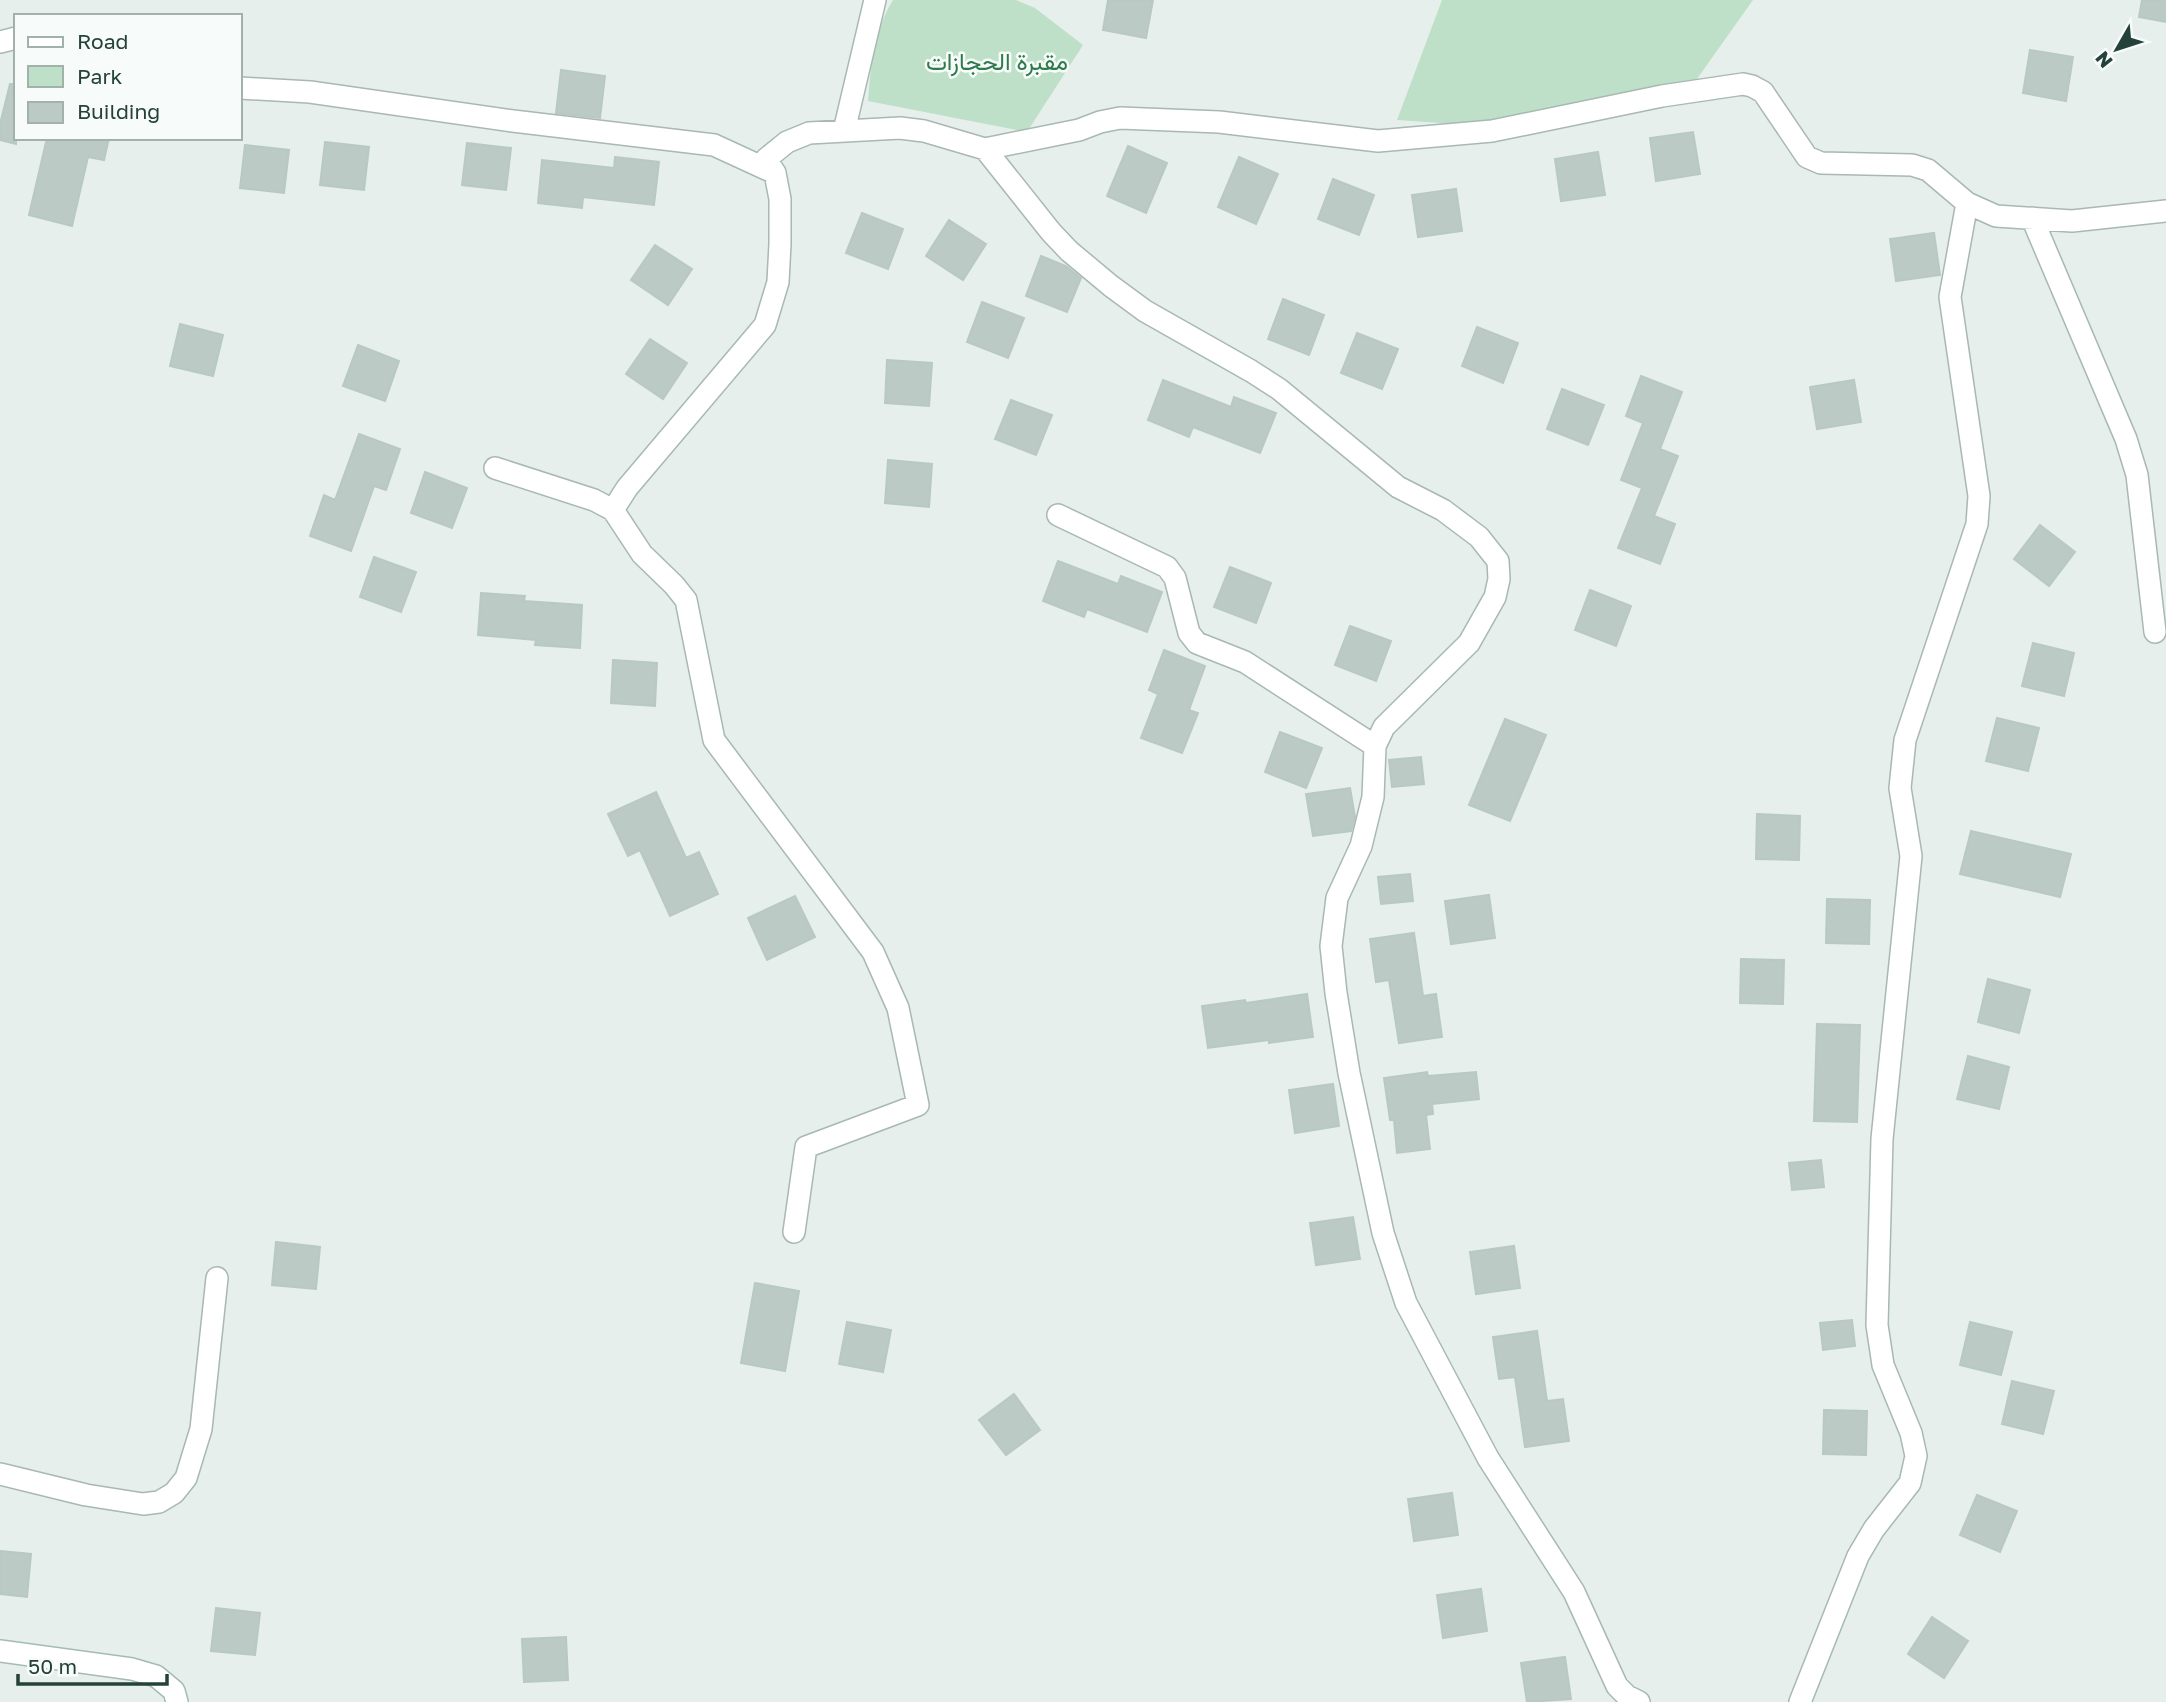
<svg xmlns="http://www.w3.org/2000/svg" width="2166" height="1702" font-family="'Golos Text',Vazirmatn,sans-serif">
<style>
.green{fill:#bfe0c8}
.building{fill:#bbcac4;stroke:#b8c9c2;stroke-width:2}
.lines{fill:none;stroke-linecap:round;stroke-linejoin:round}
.street-casing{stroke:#a8b8b2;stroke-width:24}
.secondary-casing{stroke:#a4bbb3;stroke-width:24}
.street{stroke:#fff;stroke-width:21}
.secondary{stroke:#fff;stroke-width:21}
.labels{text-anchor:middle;stroke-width:5;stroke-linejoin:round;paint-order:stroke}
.park-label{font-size:24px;fill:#2d7a4b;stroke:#f7fbf9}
</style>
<rect width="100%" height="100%" fill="#e6efeb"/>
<path class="green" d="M893 0H1016L1035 8 1083 45 1027 132 868 101C871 66 874 31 893 0Z
M1442 0H1753L1692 86 1646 88 1579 115 1483 126 1397 120Z"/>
<path class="building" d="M1108 0H1153L1146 38 1103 30Z
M2142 0H2166V22L2139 17Z
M2030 50 2073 57 2066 101 2023 93Z
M561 70 605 76 600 118 556 113Z
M10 84H16V144L0 140V124Z
M1693 132 1700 174 1656 181 1650 138Z
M47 138H109L104 160 88 157 72 226 29 215Z
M325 142 369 147 364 190 320 185Z
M467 143 511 148 506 190 462 185Z
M245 145 289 150 284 193 240 188Z
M1128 146 1167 163 1146 213 1107 196Z
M1598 152 1605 195 1561 201 1555 159Z
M615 157 659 162 654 205 583 197 582 208 538 203 542 160 614 168Z
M1239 157 1278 174 1256 224 1218 207Z
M1333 179 1374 195 1359 235 1318 219Z
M1456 189 1462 231 1418 237 1412 195Z
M862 213 903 229 888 269 846 253Z
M949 220 986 244 963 280 926 256Z
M1934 233 1940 275 1896 281 1890 239Z
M655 245 692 269 668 305 631 280Z
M1041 256 1066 266 1081 278 1067 312 1026 296Z
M1283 299 1324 315 1309 355 1268 339Z
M982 302 1024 318 1008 358 967 342Z
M180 324 223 335 213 376 170 366Z
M1477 327 1518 343 1503 383 1462 366Z
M1357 333 1398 349 1382 389 1341 373Z
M650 339 687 363 663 399 626 374Z
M358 345 399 361 385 401 343 386Z
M887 360 932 363 929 406 885 403Z
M1641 376 1682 392 1660 449 1678 456 1654 516 1675 524 1660 564 1618 548 1642 488 1621 480 1643 423 1626 416Z
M1163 380 1231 407 1234 397 1276 413 1260 453 1193 427 1189 437 1148 420Z
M1854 380 1861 422 1817 429 1810 387Z
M1562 389 1604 405 1588 445 1547 429Z
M1011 400 1052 415 1036 455 995 439Z
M359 434 400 449 386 490 374 486 351 551 310 536 324 495 335 500Z
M888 460 932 464 929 507 885 503Z
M425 472 467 488 452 528 411 513Z
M2040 525 2075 552 2049 586 2014 559Z
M374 557 416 572 401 612 360 597Z
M1058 561 1118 584 1121 576 1162 592 1147 632 1087 609 1084 617 1043 601Z
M1230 567 1271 583 1256 623 1214 607Z
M1590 590 1631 606 1616 646 1575 630Z
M481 593 525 596 524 601 582 605 580 648 535 645 536 640 478 635Z
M1350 626 1391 641 1376 681 1335 665Z
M2033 643 2074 653 2064 696 2022 686Z
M1164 650 1205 666 1189 710 1198 713 1182 753 1141 738 1158 694 1149 690Z
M613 660 657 663 655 706 611 703Z
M1997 718 2039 728 2028 771 1986 761Z
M1505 719 1546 735 1510 821 1469 805Z
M1280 732 1322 748 1306 788 1265 772Z
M1421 757 1424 784 1392 787 1389 760Z
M1350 788 1355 817 1351 831 1313 836 1306 794Z
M656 792 686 858 699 852 718 894 670 916 640 850 628 856 608 814Z
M1757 814 1800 816 1799 860 1756 859Z
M1971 831 2071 854 2060 897 1960 874Z
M1410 874 1413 901 1381 904 1378 877Z
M1489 895 1495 938 1451 944 1445 901Z
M795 896 815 937 767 960 748 918Z
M1827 899 1870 900 1869 944 1826 943Z
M1414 933 1423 996 1436 994 1442 1037 1399 1043 1389 980 1376 982 1370 939Z
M1741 959 1784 960 1783 1004 1740 1003Z
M1988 979 2030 990 2019 1033 1978 1022Z
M1307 994 1313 1037 1269 1043V1040L1208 1048 1202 1006 1245 1000 1246 1003Z
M1817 1024 1860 1025 1857 1122 1814 1121Z
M1968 1056 2009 1067 1999 1109 1957 1099Z
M1427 1072 1428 1076 1476 1072 1479 1099 1432 1104 1433 1114 1426 1115 1430 1149 1397 1153 1394 1120H1390L1384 1078Z
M1333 1084 1339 1126 1295 1133 1289 1090Z
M1821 1160 1824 1187 1792 1190 1789 1163Z
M1353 1217 1360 1259 1316 1265 1310 1223Z
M276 1242 320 1247 316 1289 272 1285Z
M1514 1246 1520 1288 1476 1294 1470 1252Z
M755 1283 799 1291 785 1371 741 1363Z
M1852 1320 1855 1346 1823 1350 1820 1323Z
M847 1322 891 1330 883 1372 839 1364Z
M1970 1322 2012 1332 2001 1375 1960 1365Z
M1537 1331 1547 1401 1563 1399 1569 1441 1525 1447 1515 1377 1499 1379 1493 1337Z
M2012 1381 2054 1391 2043 1434 2002 1424Z
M1014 1394 1040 1430 1006 1455 979 1420Z
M1824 1410 1867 1411 1866 1455 1823 1454Z
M1452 1493 1458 1535 1414 1541 1408 1499Z
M1977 1495 2017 1511 2000 1552 1960 1535Z
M0 1551 31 1554 27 1597 0 1594Z
M1481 1589 1487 1631 1443 1638 1437 1595Z
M216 1608 260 1613 255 1655 211 1651Z
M1932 1617 1968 1641 1944 1678 1908 1654Z
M566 1637 568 1680 524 1682 522 1639Z
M1565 1657 1571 1699 1527 1702 1521 1663Z"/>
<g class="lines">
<g class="street-casing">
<path id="street" d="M0 42 16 38
M240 88 310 92 513 121 714 145 775 173
M844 131 875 0
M985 149 1051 232 1069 251 1111 286 1145 311 1251 371 1279 389 1398 487 1443 510 1479 537 1498 561 1499 579 1495 597 1469 643 1384 727 1375 746 1373 797 1361 846 1337 898 1331 946 1336 993 1349 1073 1383 1233 1406 1303 1488 1458 1574 1592 1617 1686 1627 1696 1639 1702
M2032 218 2126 439 2137 475 2155 632
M495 468 594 500 613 510 627 488 765 325 778 282 780 244V199L775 173 766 159 787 142 809 133 900 128 924 131 985 149 1079 130 1100 122 1120 118 1219 122 1378 141 1492 131 1662 96 1743 84 1752 86 1763 92 1807 157 1821 163 1912 165 1928 170 1967 203 1996 216 2072 221 2166 211
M613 510 642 554 674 585 686 600 714 740 873 952 898 1008 918 1105 806 1147 794 1232
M1058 515 1167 567 1175 578 1189 633 1197 643 1245 662 1375 746
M0 1474 86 1495 143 1504 159 1502 174 1493 186 1478 201 1429 217 1278
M1800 1702 1858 1556 1874 1529 1910 1483 1916 1456 1911 1433 1883 1365 1877 1325 1882 1139 1911 856 1900 788 1905 740 1977 524 1979 496 1950 297 1967 203"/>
</g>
<g class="secondary-casing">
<path id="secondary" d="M0 1651 132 1669 156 1676 174 1691 177 1702"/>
</g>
<use href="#street" class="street"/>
<use href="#secondary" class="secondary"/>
</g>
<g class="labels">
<g class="park-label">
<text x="997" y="70">مقبرة الحجازات</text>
</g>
</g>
<rect x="14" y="14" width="228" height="126" fill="#f7fbf9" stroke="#a3b1ad" stroke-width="2"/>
<rect x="28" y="37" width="35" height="10" fill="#ffffff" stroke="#a3b1ad" stroke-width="2"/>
<text x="77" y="49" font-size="21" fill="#24423a">Road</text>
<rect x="28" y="66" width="35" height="21" fill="#bfe0c8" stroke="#a3b1ad" stroke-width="2"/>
<text x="77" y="84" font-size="21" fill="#24423a">Park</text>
<rect x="28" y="102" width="35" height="21" fill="#bbcac4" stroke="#a3b1ad" stroke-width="2"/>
<text x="77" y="119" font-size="21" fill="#24423a">Building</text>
<g transform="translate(2117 49) rotate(231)" stroke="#f7fbf9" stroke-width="5" paint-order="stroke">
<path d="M0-5L12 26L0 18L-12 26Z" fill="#24423a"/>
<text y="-10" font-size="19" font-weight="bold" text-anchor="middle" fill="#24423a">N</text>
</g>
<path d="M18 1674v10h149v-10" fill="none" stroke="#24423a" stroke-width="3.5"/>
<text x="28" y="1674" font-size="21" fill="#24423a" stroke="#f7fbf9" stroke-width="5" paint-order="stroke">50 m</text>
</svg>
